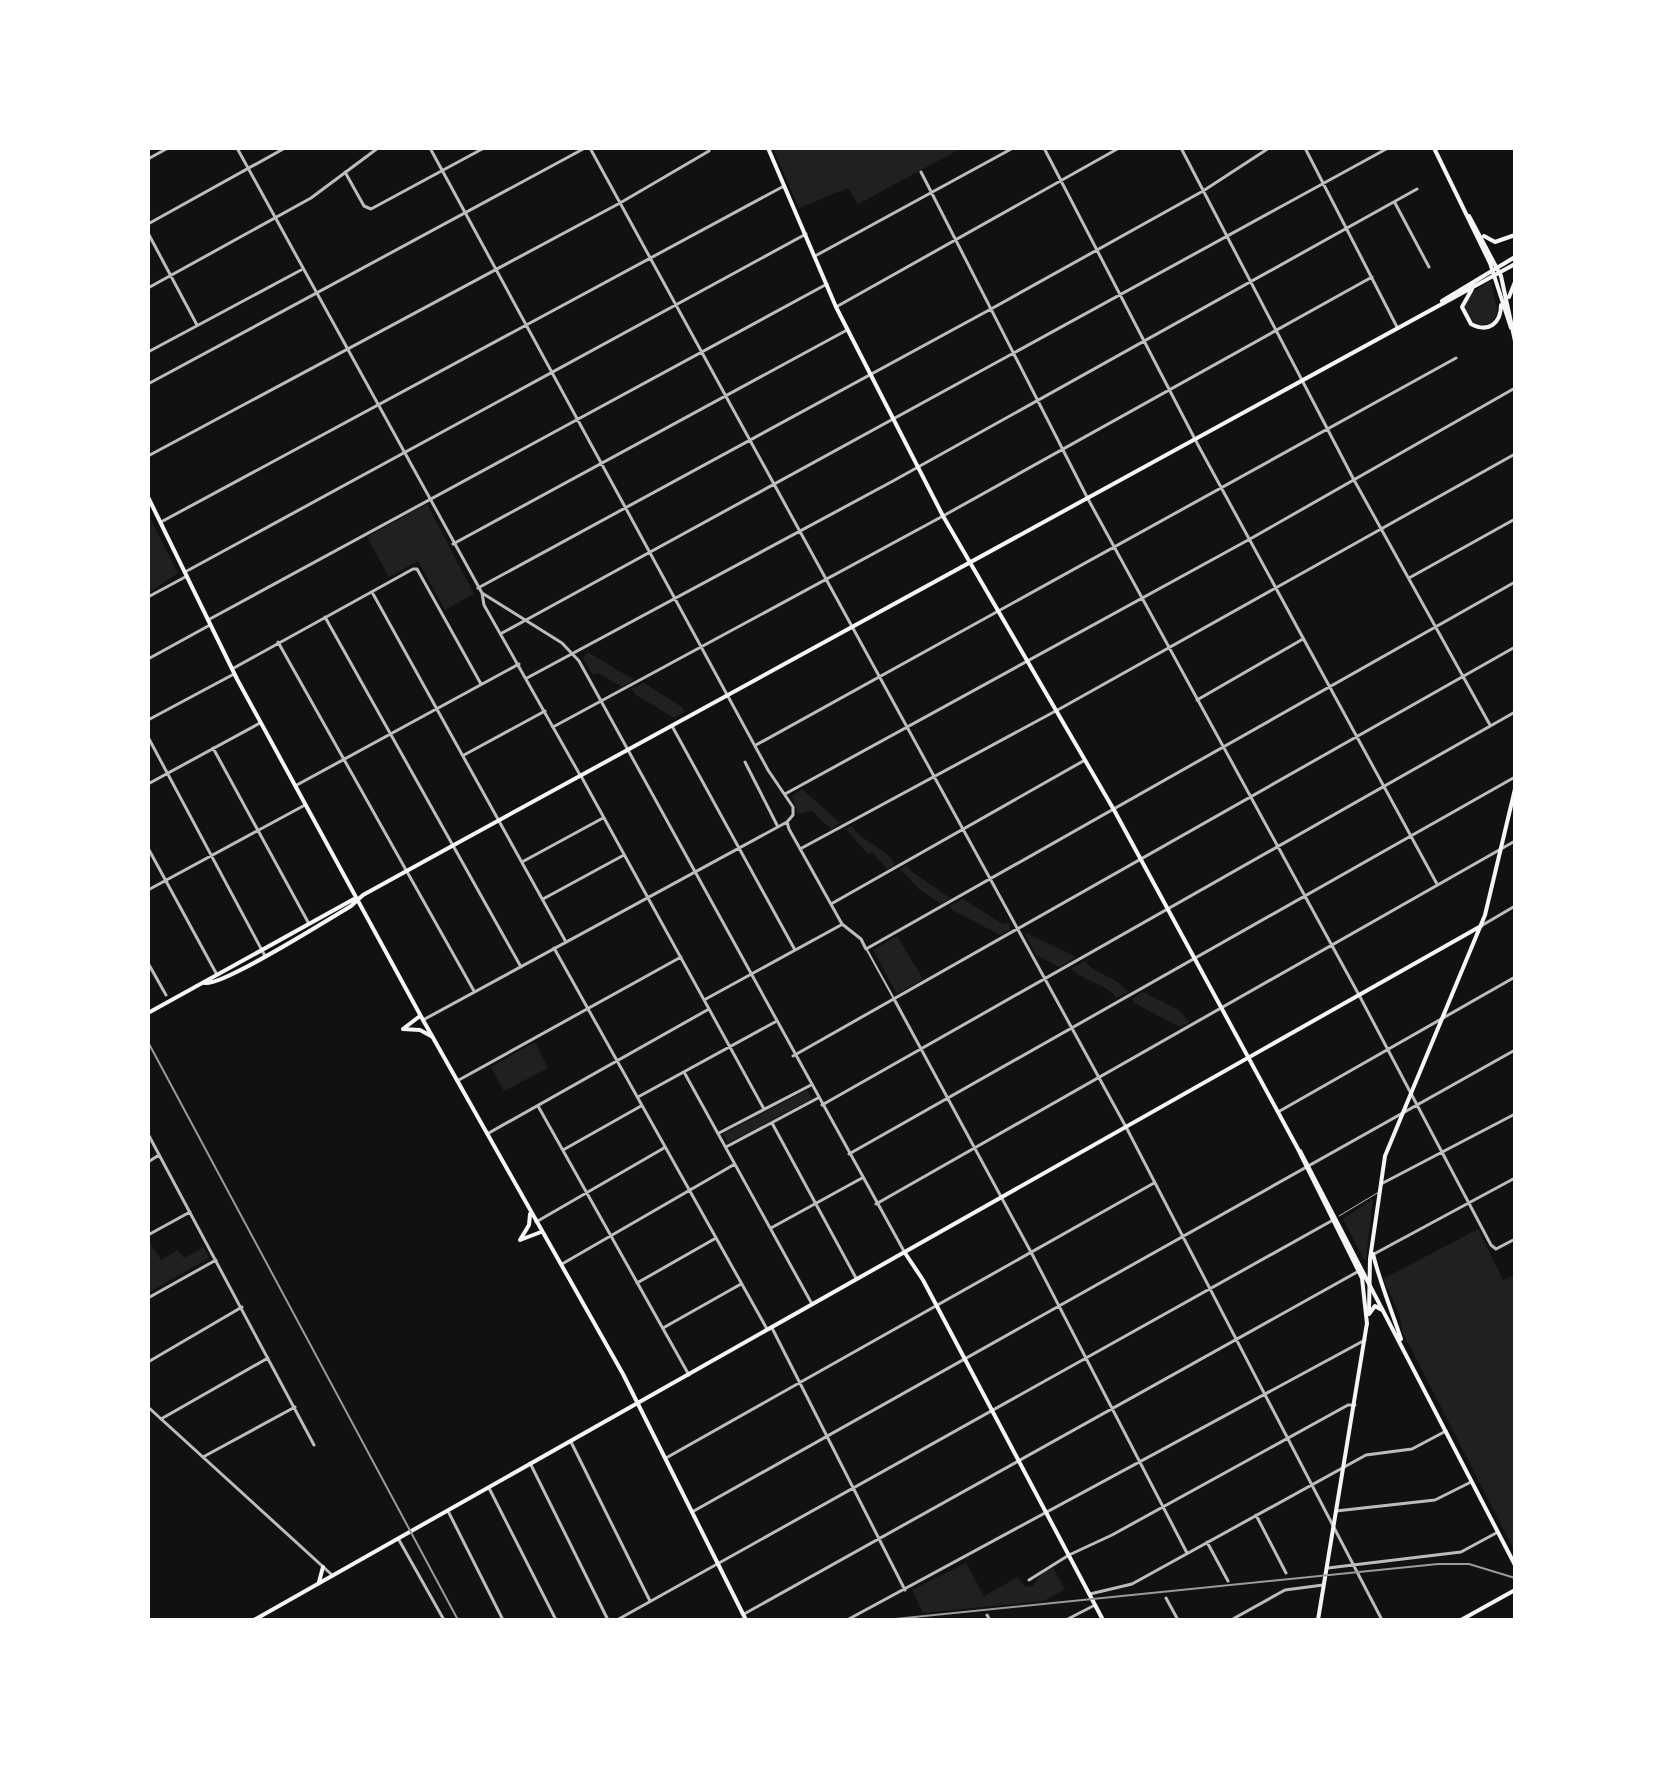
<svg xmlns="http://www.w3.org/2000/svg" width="1663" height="1768" font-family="'Public Sans',sans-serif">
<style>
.green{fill:#202020}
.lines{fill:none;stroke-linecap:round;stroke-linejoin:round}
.service{stroke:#bcbcbc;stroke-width:1}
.pedestrian{stroke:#bcbcbc;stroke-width:2}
.minor{stroke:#bcbcbc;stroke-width:3}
.tertiary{stroke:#bcbcbc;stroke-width:3}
.secondary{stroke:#f5f5f5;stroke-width:4}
.primary{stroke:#f5f5f5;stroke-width:4}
.rail{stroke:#9a9a9a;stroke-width:2}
</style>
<rect width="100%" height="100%" fill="#111"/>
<path class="green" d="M773 148H962L858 204 848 188 799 208Z
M1491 281 1498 314 1490 324C1475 329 1465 319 1465 303L1472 292Z
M427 504 474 594 445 610 418 561 389 577 367 537Z
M148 514 178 573 148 593Z
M588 652 634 680 622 687 598 673 593 675 583 658Z
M644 683 682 707 685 712 674 718 636 695 631 689Z
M802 789 840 823 831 829 812 811 798 814 792 796Z
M852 826C863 844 882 844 895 864L887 869 872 852 868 854 846 829Z
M907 865 911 871 950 898 941 904 919 889 900 869Z
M963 899 1003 924 1009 923 1010 930 1000 935 952 910 949 906Z
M1025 934 1026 933 1076 957 1059 967 1036 955Z
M897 936 923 979 897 994 873 950Z
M1085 961C1096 975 1116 976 1128 992L1116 998C1107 983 1083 982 1071 968Z
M1143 992 1179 1010 1189 1022 1180 1027 1134 1003 1132 999Z
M535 1042 548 1068 504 1091 491 1067Z
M807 1090 812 1099 728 1143 723 1134Z
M1373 1199 1366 1259 1364 1260 1343 1219Z
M1478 1229 1503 1280 1515 1275V1552L1402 1331 1399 1313 1383 1279Z
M148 1240 161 1260 178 1250 184 1258 204 1247 209 1258 148 1293Z
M966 1563 984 1596 1018 1577 1024 1586 1032 1587 1041 1574 1053 1568 1065 1589 1044 1601 923 1613 912 1590Z"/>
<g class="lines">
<path class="service" d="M1339 1216 1379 1192"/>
<path class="pedestrian" d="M867 950 893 997"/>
<path class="minor" d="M430 148 768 770 793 807V815L787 822 789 829 842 924 861 939 866 949 1515 582
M590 148 1126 1127 1382 1620
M1044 148 1198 445 1437 884
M1181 148 1354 480 1490 725
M1305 148 1397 327
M148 159 168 148
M345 172 364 206 371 209 484 148
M921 172 1088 499 1359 995 1491 1245 1496 1249 1515 1239
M1395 203 1429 267
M148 224 285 148
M148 233 197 325
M815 256 1013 148
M148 288 311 198 378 148
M836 307 1119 148
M148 352 301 270
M148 456 620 203 709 151
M161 522 784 186
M453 544 847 330
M185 572 806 234
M1409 578 1515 519
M478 588 991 309 1203 191 1269 148
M372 592 566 942
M148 597 187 576
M325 617 521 967
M208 620 827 284
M526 620 1388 148
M278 642 474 991
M148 659 210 625
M232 669 413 569H417L481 684
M527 678 893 481 1417 189
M1197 700 1303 639
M148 720 234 674
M672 726 795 950
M553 727 943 516 1372 277
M148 737 265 956
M756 745 1456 358
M213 748 308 922
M464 755 545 711
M745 762 778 827
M581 776 764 1109
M148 784 260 723
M295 786 519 664
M785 794 1250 539 1515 388
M148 848 216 973
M800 849 1063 707 1515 454
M522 862 603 818
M148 890 305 805
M543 899 624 855
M831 904 1085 760
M554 948 767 1329
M148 963 166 995
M894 999 1032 1254 1187 1553
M704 1000 841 925
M423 1020 787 822
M793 1056 1515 647
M684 1072 812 1304
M457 1081 681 957
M638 1097 775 1022
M822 1105 1515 712
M538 1106 689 1375
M1278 1112 1515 977
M772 1123 856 1278
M719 1133 811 1085
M148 1134 314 1445
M487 1134 709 1009
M726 1147 818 1098
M563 1150 641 1106
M849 1154 1515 777
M148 1162 159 1155
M1381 1184 1515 1114
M876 1204 1515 841
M536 1222 664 1148
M771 1228 862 1178
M148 1235 190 1212
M1374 1254 1515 1178
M562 1264 735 1164
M637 1283 716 1238
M148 1298 216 1260
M663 1328 741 1284
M772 1328 905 1590
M148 1362 242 1307
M161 1419 268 1358
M571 1442 650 1601
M203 1457 295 1407
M666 1458 1154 1183
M530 1463 608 1620
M489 1488 556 1620
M448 1511 503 1620
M1336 1511 1435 1500 1471 1482
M692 1512 1515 1050
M1256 1515 1286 1573
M1207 1542 1228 1581
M1328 1568 1461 1552 1498 1532
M1029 1580 1069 1555 1112 1535 1348 1405H1355
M1090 1594 1132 1584 1366 1455 1412 1449 1446 1431
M1166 1598 1178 1620
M744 1614 1359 1271
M987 1615 990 1620
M617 1620 1333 1220
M847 1620 1365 1340
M1066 1620 1095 1605
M1231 1620 1285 1590 1323 1585"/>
<path class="tertiary" d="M237 148 482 593 484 605 580 775
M148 384 585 148
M482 593 562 643 579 661 905 1253
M502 633 526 620
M1481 926 1515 906
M148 1407 331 1574
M399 1540 444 1620"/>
<path class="secondary" d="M1434 148 1490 263 1511 328
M1469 216 1501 276 1515 341
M1484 236 1495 242 1515 235
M1472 289 1462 307 1471 324C1488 333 1501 324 1501 305
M1509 297 1515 282
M1442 301 1515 257
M148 497 237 679 423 1020 623 1374 746 1620
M205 983C223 986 329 919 351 906L363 895 452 846 1515 264
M148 1013 354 899
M403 1029 420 1030 431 1036
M403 1029 420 1016
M520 1240 529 1225 530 1214
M520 1240 541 1232
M905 1253 923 1280 1103 1620
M1369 1312 1370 1259 1385 1156 1485 915 1515 789
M319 1582 323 1567
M254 1620 1481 926
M1461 1620 1515 1590"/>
<path class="primary" d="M768 148 836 307 943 516 1114 810 1298 1149 1362 1278 1367 1324
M1300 1151 1515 1565
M1373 1254C1380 1283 1392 1311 1401 1339
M1369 1314 1375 1306 1382 1310
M1318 1620 1367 1323"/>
<path class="rail" d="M148 1042 458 1620
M885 1620 1438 1564H1469L1515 1578"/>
</g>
<rect width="1663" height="1768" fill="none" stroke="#ffffff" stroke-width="300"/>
</svg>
